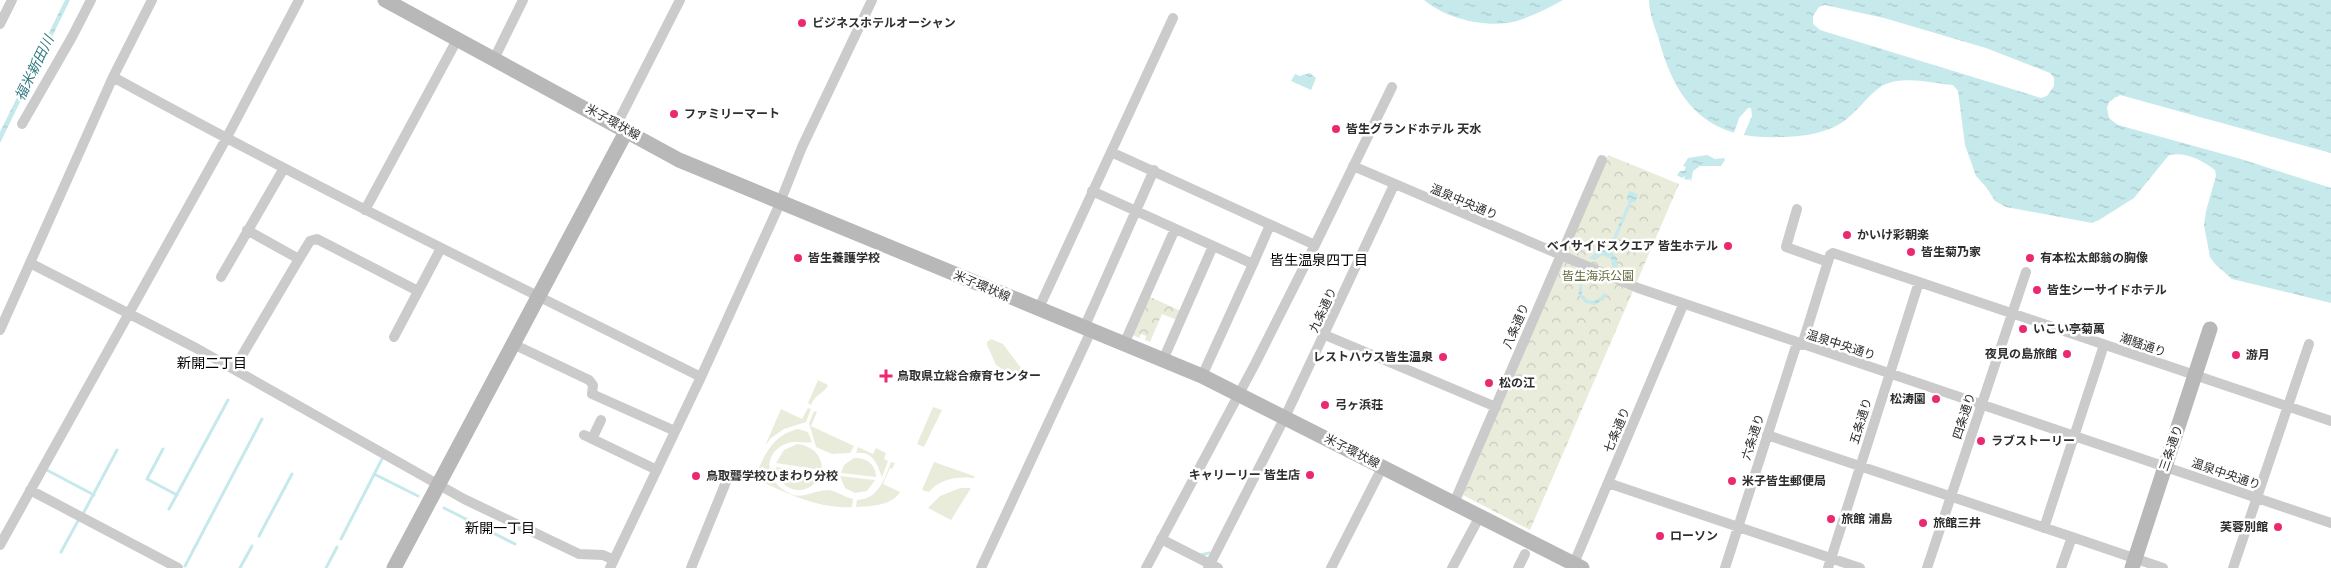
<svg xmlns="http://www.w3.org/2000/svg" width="2331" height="568" font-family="'Nunito Sans','Noto Sans JP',sans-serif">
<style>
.grass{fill:#e9ecdb}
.forest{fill:url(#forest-crowns)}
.water{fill:url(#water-ripples);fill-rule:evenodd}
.pier{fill:#fff;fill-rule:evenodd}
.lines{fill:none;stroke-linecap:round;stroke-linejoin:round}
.stream{stroke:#c6e9ec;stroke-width:3}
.street{stroke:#cbcbcb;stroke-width:10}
.secondary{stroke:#b8b8b8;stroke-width:15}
.poi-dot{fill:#eb2970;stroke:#fff;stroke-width:2}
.labels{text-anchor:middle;stroke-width:5;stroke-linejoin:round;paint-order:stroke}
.poi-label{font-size:12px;font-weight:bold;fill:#2e2e2e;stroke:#fff;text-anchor:start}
.street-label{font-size:12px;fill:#2e2e2e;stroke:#fff}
.park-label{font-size:12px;fill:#5f6b3a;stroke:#fff}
.water-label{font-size:14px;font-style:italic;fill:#357e85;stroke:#fff}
.neighbourhood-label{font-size:14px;fill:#000;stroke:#fff}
</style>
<defs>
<pattern id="forest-crowns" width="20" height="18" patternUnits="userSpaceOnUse" patternTransform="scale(1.25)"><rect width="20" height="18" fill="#e9ecdb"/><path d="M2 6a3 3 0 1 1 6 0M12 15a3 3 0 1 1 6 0" fill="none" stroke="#c8cbbc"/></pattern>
<pattern id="water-ripples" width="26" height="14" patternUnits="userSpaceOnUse" patternTransform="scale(1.25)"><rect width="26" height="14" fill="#c6e9ec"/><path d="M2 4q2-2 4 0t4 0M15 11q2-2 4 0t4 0" fill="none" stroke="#aac8cb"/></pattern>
</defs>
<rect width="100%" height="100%" fill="#fff"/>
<path class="grass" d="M991 339 1003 344 1021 368V375L1015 377 996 365 987 345V342Z
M818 380 828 385C825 393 815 394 811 405L808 403Z
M933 407 942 410 924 447 917 444Z
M808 408 811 409 806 422 784 429 771 438 765 446 781 409 802 419Z
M814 411 817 412 811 426 854 446 850 453 832 454 816 447 809 423Z
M798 429 808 432 812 442C803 444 794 439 783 445 758 459 771 487 793 495 805 498 816 490 828 490 837 491 844 497 853 499L852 507C818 509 788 494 758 480L756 474C765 454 774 434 798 429Z
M797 444C812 446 822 454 822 470L776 463 784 450Z
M858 447 873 454 876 448 886 453 884 459 888 461 882 477C877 465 874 451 856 453Z
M854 458C866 457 876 464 876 477L841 473 844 465Z
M891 462 895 463 892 469 890 468 883 484 900 492C892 506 870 506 856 507L857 500C879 499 884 479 891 462Z
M934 462 974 476V478C958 476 939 479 929 492L922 490Z
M776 467 821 473C811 499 779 494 776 467Z
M840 476 875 480 867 491 855 493 845 488Z
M960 488H971L951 520 928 508 940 496Z"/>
<path class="forest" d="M1608 155 1679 184 1530 530 1463 495Z
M1148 296 1181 311 1177 320 1162 314 1150 342 1145 340 1146 336 1141 334 1139 338 1131 334Z"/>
<path class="water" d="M65 0H70L0 143V132Z
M1424 0H1563C1549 8 1532 16 1517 21 1488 29 1446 19 1424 0Z
M1649 0H2331V154L2115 97 2108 109 2114 122 2241 158 2331 187V303L2232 279 2215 264 2210 257 2204 225 2206 211 2216 176 2215 170C2201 160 2187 152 2169 155L2134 198 2099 220 2092 223 2006 207 1995 201 1986 187 1976 176 1965 145 1958 91 1953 85C1932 83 1905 76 1886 84 1870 90 1855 118 1834 127 1816 135 1797 137 1778 137 1709 140 1676 104 1659 40 1655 27 1649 14 1649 0ZM1819 7 1850 12 1986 49 2052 76 2053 86 2044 97 1820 29 1813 21Z
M1310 73 1316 78 1311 90 1291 81 1295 74 1300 76Z
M1707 155 1715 159 1724 158 1725 160 1721 166H1700L1693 171 1691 182 1690 178 1689 180 1684 179 1685 176 1682 178 1677 175 1680 171H1684L1686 167 1683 166 1688 158Z
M1629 191 1638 194 1635 203 1632 202 1611 251 1617 258 1618 270 1612 267V262L1610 258 1602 255 1595 260 1589 258 1599 250H1608L1629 201 1626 199Z
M1580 283 1582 284V295C1590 305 1599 300 1604 293L1607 294 1606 297 1595 305 1585 303 1578 294Z"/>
<path class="pier" d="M1825 5 1884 18 1986 48 2050 73 2054 78V86L2047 96 2041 98 1820 30 1813 24V16L1819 7ZM1825 8 1883 21 1985 51 2048 76 2051 79V85L2045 94 2041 95 1821 27 1816 21 1818 13Z
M2120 95 2331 153V156L2235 129 2194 120 2120 99 2111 106 2112 116 2119 122 2274 165 2331 185V188L2241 159 2118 125 2109 118 2107 108 2109 102Z
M1748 108H1751L1752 116 1742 139 1733 136 1739 118Z"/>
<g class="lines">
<path class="stream" d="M163 449 147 479 177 495
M45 469 94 495
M374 474 418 496
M444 508 515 544
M169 509 228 400
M84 512 117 450
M259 536 292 474
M341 539 383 457
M61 552 79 519
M1201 555 1209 553
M185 566 262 419
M240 568 252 546
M326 568 337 547"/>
<path class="street" d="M0 24 12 0
M494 59 523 0
M113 77C306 183 504 279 701 377
M22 124 72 37 91 0
M617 124 680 0
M1111 152 1315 245 1255 364 1146 568
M1353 166 1638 288 2331 523
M1092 191 1253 264 1270 225
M1797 209 1786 247 1828 262
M365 210 458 38
M1315 245 1392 87
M299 259 310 241 317 239 418 291
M30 263 196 348 464 499 579 554 603 555 614 560
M221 277 284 168
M1038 310 1173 18
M1084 328 1154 170
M0 330 113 77 152 0
M1325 335 1496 407
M394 337 441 248
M513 344 589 380 593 385 592 394 675 431
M1124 344 1175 229
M1802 345 1830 255 1833 253 2331 421
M1163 360 1213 246
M234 369 299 259 247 230
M1202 376 1253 264
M584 435 657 470
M1767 435 2072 537
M592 439 601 420
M1608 483 1860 568
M30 490 178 568
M1454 503 1602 160
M2044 528 2104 345
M1161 539 1218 568
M0 545 226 139 299 0
M610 568 701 377 777 210 802 147 872 0
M691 568 726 482
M981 568 1091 331
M1208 568 1285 417 1394 185
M1331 568 1383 466
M1452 568 1480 516
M1518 568 1525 554
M1572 568 1683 305
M1725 568 1797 343
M1828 568 1919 282
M1927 568 2026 272
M2061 568 2072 537 2163 568
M2233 568 2309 344"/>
<path class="secondary" d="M385 0 679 160 1202 376 1582 568
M394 568 627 130
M2132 568 2210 329"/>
</g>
<g class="poi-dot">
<circle cx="802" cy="23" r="5"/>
<circle cx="674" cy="114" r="5"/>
<circle cx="1336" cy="129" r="5"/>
<circle cx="1847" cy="235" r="5"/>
<circle cx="1728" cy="246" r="5"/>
<circle cx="1911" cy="252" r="5"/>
<circle cx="798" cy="258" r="5"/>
<circle cx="2030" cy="258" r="5"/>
<circle cx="2037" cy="290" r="5"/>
<circle cx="2023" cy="329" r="5"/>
<circle cx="2067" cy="354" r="5"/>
<circle cx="2236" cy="355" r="5"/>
<circle cx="1443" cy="357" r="5"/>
<path d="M883.5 368.5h5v5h5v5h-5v5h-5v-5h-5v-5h5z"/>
<circle cx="1489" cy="383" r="5"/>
<circle cx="1936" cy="399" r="5"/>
<circle cx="1325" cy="405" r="5"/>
<circle cx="1981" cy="441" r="5"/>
<circle cx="1310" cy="475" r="5"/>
<circle cx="696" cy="476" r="5"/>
<circle cx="1732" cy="481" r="5"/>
<circle cx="1831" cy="519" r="5"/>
<circle cx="1923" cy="523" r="5"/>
<circle cx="2278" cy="527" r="5"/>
<circle cx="1660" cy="536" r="5"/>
</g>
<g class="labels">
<g class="poi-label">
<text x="812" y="27">ビジネスホテルオーシャン</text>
<text x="684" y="118">ファミリーマート</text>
<text x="1346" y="133">皆生グランドホテル 天水</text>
<text x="1857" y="239">かいけ彩朝楽</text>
<text x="1718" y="250" text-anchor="end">ベイサイドスクエア 皆生ホテル</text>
<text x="1921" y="256">皆生菊乃家</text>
<text x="808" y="262">皆生養護学校</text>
<text x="2040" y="262">有本松太郎翁の胸像</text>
<text x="2047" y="294">皆生シーサイドホテル</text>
<text x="2033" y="333">いこい亭菊萬</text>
<text x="2057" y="358" text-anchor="end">夜見の島旅館</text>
<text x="2246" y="359">游月</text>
<text x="1433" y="361" text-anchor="end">レストハウス皆生温泉</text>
<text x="897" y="380">鳥取県立総合療育センター</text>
<text x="1499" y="387">松の江</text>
<text x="1926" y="403" text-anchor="end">松涛園</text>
<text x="1335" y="409">弓ヶ浜荘</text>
<text x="1991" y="445">ラブストーリー</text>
<text x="1300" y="479" text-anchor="end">キャリーリー 皆生店</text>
<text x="706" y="480">鳥取聾学校ひまわり分校</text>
<text x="1742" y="485">米子皆生郵便局</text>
<text x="1841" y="523">旅館 浦島</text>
<text x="1933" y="527">旅館三井</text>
<text x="2268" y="531" text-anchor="end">芙蓉別館</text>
<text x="1670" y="540">ローソン</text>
</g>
<g class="street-label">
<text transform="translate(613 122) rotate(29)" y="4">米子環状線</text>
<text transform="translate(1464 202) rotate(23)" y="4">温泉中央通り</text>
<text transform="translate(982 286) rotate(23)" y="4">米子環状線</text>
<text transform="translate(1323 310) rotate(-65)" y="4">九条通り</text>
<text transform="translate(1516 326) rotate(-67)" y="4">八条通り</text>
<text transform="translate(1841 345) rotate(18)" y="4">温泉中央通り</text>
<text transform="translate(2143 345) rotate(19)" y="4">潮騒通り</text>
<text transform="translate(1964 416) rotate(-72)" y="4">四条通り</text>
<text transform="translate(1861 421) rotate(-73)" y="4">五条通り</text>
<text transform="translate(1617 430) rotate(-67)" y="4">七条通り</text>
<text transform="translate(1753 437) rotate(-72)" y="4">六条通り</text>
<text transform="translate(2171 448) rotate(-71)" y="4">三条通り</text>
<text transform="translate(1352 451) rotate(27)" y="4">米子環状線</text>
<text transform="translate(2226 474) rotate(19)" y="4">温泉中央通り</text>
</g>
<g class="park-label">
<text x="1598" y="280">皆生海浜公園</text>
</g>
<g class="water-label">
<text transform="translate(34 68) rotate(-64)" y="5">福米新田川</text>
</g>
<g class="neighbourhood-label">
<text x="1319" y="265">皆生温泉四丁目</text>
<text x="212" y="368">新開二丁目</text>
<text x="500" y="533">新開一丁目</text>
</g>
</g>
</svg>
